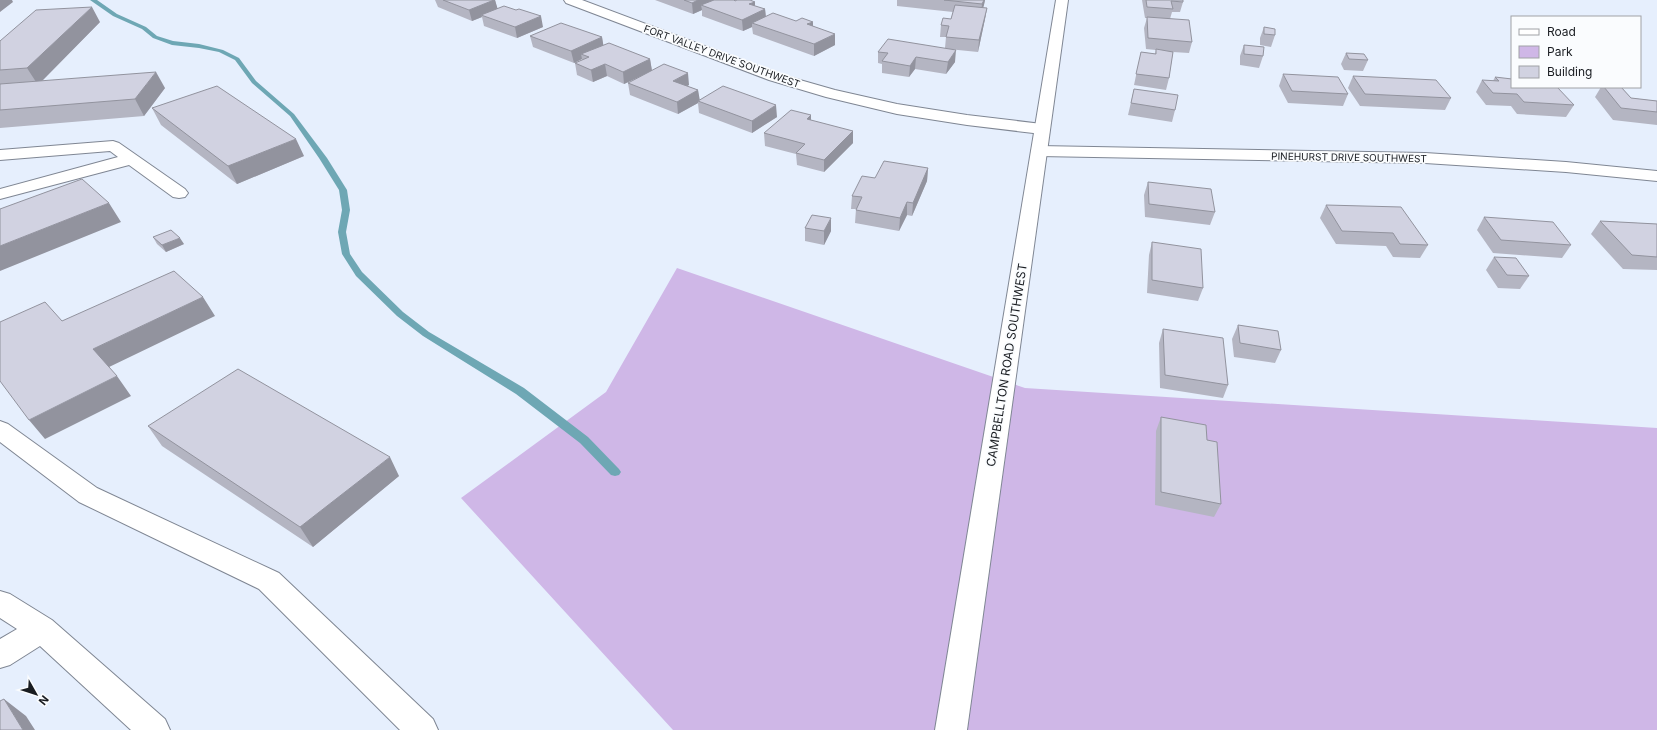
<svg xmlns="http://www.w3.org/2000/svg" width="1657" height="730" font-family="Inter,sans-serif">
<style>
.green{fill:#cfb7e7}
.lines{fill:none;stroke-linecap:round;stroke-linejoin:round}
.stream{fill:#6ea7b4;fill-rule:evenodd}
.minor-casing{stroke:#7f8693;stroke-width:2}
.secondary-casing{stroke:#7f8693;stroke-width:2}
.minor{fill:#fff;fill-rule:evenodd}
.secondary{fill:#fff;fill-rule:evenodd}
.wall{fill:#b4b5c2}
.shaded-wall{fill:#92939e}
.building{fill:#d1d2e1;stroke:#92939e}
.labels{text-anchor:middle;stroke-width:3.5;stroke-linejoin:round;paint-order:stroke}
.far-street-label{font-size:10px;fill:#191c21;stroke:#fafcfe}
.street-label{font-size:12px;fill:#191c21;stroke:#fafcfe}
</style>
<rect width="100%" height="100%" fill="#e6effd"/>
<path class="green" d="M677 268 1025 388 1657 428V730H673L461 498 606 392Z"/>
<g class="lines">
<path class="stream" d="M90 0H97L117 14 146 27 157 36 173 41 199 44 223 50 239 58 256 81 294 114 327 158 347 190 350 210 346 232 350 254 362 272 403 312 429 332 524 388 588 437 619 469 621 472 619 475 615 476 611 475 580 443 516 394 423 336 397 316 356 276 342 254 338 232 342 210 339 190 319 158 290 116 252 83 235 60 219 52 199 48 172 45 153 38 142 29 113 16Z"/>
<g class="minor-casing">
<path id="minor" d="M564 0H582L779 74 835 90 897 104 967 115 1042 124 1048 126 1050 129 1048 132 1042 134 967 125 897 114 826 97 769 80 566 3Z
M113 141 119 143 185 189 188 193 185 197 179 198 173 197 129 165 0 199V189L118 157 110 151 0 160V150Z
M1039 146 1425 153 1566 162 1657 171V181L1566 172 1425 163 1039 156 1033 154 1031 151 1033 148Z
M0 421 8 424 97 488 279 573 433 719 438 730H400L259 589 79 502 0 442Z
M0 591 10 594 52 620 165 719 170 730H131L40 646 10 665 0 668V639L17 629 0 618Z"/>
</g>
<g class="secondary-casing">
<path id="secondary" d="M1056 0H1068L967 730H935Z"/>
</g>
<use href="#minor" class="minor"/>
<use href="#secondary" class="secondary"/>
</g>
<path class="wall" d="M435 0H495L497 8 543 27 517 38 484 26 482 17 472 21 438 7Z
M655 0H734L755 2V6L765 9 766 16 813 26 835 45 814 56 753 34 752 27 743 31 702 16V10L693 14Z
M897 0H985L983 8H987L985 19 978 52 948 49 955 62 946 74 915 69 909 77 882 73V64L878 63V52L945 48 946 37H940L941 25 951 19 953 12 897 6Z
M1142 0H1183V2L1180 12H1172L1170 19 1192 42 1189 53 1173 52 1169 78 1166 90 1134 85 1141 52 1155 54 1156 50 1146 49 1144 28 1147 18H1145Z
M100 22 42 81 165 88 144 116 0 128V41Z
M1264 27 1275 35 1271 47 1260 45V38Z
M530 36 602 37 603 45 650 59 652 71 624 84 607 76 593 82 577 75 575 63 582 60V59L574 63 533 47Z
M1244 45 1263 56 1259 68 1240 65V56Z
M1346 53 1368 60 1363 71 1344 70 1341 64Z
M1283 74 1348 94 1343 106 1288 103 1279 86Z
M1353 76 1451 98 1445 110 1360 106 1348 88Z
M1495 77 1574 105 1566 117 1517 114 1511 106 1486 105 1476 92 1482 80 1493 81Z
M628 83 689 85 687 86 698 90 699 100 777 117 752 133 699 113 698 103 678 114 630 95Z
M1601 87H1621L1631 98 1657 101V125L1613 120 1595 97Z
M1134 89 1175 110 1172 122 1128 115Z
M152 108 304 156 237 184 161 125Z
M811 115V120L853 143 824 172 797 165 796 154 765 146 764 133Z
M928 168 927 181 912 216 907 215 899 231 855 223 856 209H851L852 196 875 178Z
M1148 182 1215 212 1210 225 1145 217 1144 195Z
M1326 205 1428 245 1420 258 1393 257 1386 246 1336 244 1320 218Z
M1484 217 1571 245 1562 258 1493 253 1477 230Z
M1600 221 1657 224V270L1623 269 1591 234Z
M805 228 831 231 824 245 805 241Z
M153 237 184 244 166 252 157 244Z
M1152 242 1203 288 1198 301 1147 293 1149 255Z
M1494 257 1529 276 1520 289 1498 288 1486 270Z
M1238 325 1281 350 1275 363 1234 357 1232 339Z
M1163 329 1228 385 1223 398 1160 388 1159 343Z
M1161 417 1207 440 1221 504 1214 517 1155 505 1156 431Z
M148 426 399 476 313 547 162 446Z"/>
<path class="shaded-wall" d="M0 0H12L13 2 0 12Z
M494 0H495L498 10 481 15 482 17 472 21 469 10Z
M698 0H717L701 5 702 10 693 14 692 3Z
M984 0H985L984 5 981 14 982 4Z
M755 2V12L749 4Z
M92 7 100 22 38 85 27 68Z
M987 8 985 19 978 52 979 40Z
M765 9 766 20 752 23V27L743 31 742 20Z
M541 16 543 27 517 38 515 27Z
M813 22V33L807 24Z
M835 34V45L814 56V44Z
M602 37 604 49 581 54 582 59 574 63 571 51Z
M956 50 955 62 946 74 948 62Z
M916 57 915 69 909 77 910 66Z
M650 59 652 71 624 84 623 72Z
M605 64 607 76 593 82 591 70Z
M156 72 165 88 144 116 135 99Z
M688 73 689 85 675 92 673 81Z
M698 90 700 101H698V103L678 114 677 102Z
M776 105 777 117 752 133V121Z
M811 115V128L807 119Z
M853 131V143L824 172V160Z
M296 139 304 156 237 184 228 166Z
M928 168 927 181 912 216 913 203Z
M907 202V215L899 231 900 218Z
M109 203 121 222 0 271V246Z
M831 218V231L824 245V231Z
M180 238 184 244 166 252 162 245Z
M203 297 215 316 107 368 93 349Z
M117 376 131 396 45 439 29 420Z
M390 457 399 476 313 547 300 527Z
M4 699 26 716 35 730H23Z"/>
<path class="building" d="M443 0H494L469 10Z
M684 0H698L692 3Z
M714 0H734L735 1 737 0H750L755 2 749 4 765 9 742 20 701 5Z
M944 0H984L982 4Z
M1146 0H1183V2L1171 1 1173 9 1147 7Z
M955 5 987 8 979 40 946 37 949 26 941 25 943 18 951 19Z
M504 6 516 10 519 9 541 16 515 27 481 15Z
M92 7 27 68 0 70V41L36 10Z
M773 13 796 21 802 18 813 22 807 24 835 34 814 44 752 23Z
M1147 17 1189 20 1192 42 1148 38Z
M561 23 602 37 571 51 530 36Z
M1264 27 1275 29V35L1264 34Z
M888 39 956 50 948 62 916 57 910 66 882 61 888 53 878 52Z
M609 43 650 59 623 72 605 64 591 70 575 63 589 57 581 54Z
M1244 45 1264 47 1263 56 1244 54Z
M1156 49 1173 52 1169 78 1136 74 1141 52 1156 54Z
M1346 53 1364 54 1368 60 1349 59Z
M664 64 688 73 673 81 698 90 677 102 628 83Z
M156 72 135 99 0 110V84Z
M1283 74 1338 77 1348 94 1292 91Z
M1353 76 1436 80 1451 98 1365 94Z
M1495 77 1512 79V87H1557L1574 105 1524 102 1517 94 1493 93 1482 80 1499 81Z
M217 86 296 139 228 166 152 108Z
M723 86 776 105 752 121 698 101Z
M1604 87H1621L1631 98 1657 101V112L1621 108Z
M1134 89 1178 95 1175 110 1131 103Z
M791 110 811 115 807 119 853 131 824 160 796 153 805 144 764 133Z
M884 161 928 168 913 203 907 202 900 218 856 210 862 197 852 196 862 176 875 178Z
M82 179 109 203 0 246V209Z
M1148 182 1211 189 1215 212 1149 204Z
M1326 205 1401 207 1428 245 1400 244 1393 233 1342 231Z
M812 215 831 218 824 231 805 228Z
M1484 217 1553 222 1571 245 1501 240Z
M1600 221 1657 224V257L1632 255Z
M171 230 180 238 162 245 153 237Z
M1152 242 1201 249 1203 288 1152 280Z
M1494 257 1516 258 1529 276 1507 275Z
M174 271 203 297 93 349 117 376 29 420 0 381V322L45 302 62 321Z
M1238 325 1278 331 1281 350 1240 343Z
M1163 329 1223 338 1228 385 1165 375Z
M238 369 390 457 300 527 148 426Z
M1161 417 1206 425 1207 440 1217 442 1221 504 1161 492Z
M4 699 23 730H0V701Z"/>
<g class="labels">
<g class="far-street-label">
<text transform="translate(722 56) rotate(20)" y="4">FORT VALLEY DRIVE SOUTHWEST</text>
<text transform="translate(1349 157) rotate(1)" y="4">PINEHURST DRIVE SOUTHWEST</text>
</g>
<g class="street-label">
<text transform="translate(1007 365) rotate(-81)" y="4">CAMPBELLTON ROAD SOUTHWEST</text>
</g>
</g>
<rect x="1511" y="16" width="130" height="72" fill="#fafcfe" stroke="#a0a2a6"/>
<rect x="1519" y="29" width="20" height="6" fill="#ffffff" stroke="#a0a2a6"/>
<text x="1547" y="36" font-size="12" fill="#191c21">Road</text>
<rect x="1519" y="46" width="20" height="12" fill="#cfb7e7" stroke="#a0a2a6"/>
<text x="1547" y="56" font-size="12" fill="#191c21">Park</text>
<rect x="1519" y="66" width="20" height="12" fill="#d1d2e1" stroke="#a0a2a6"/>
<text x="1547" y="76" font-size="12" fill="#191c21">Building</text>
<g transform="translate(36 694) rotate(129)" stroke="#fafcfe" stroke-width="3" paint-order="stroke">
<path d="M0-3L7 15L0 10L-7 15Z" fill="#191c21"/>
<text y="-6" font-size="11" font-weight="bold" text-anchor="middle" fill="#191c21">N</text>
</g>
</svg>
